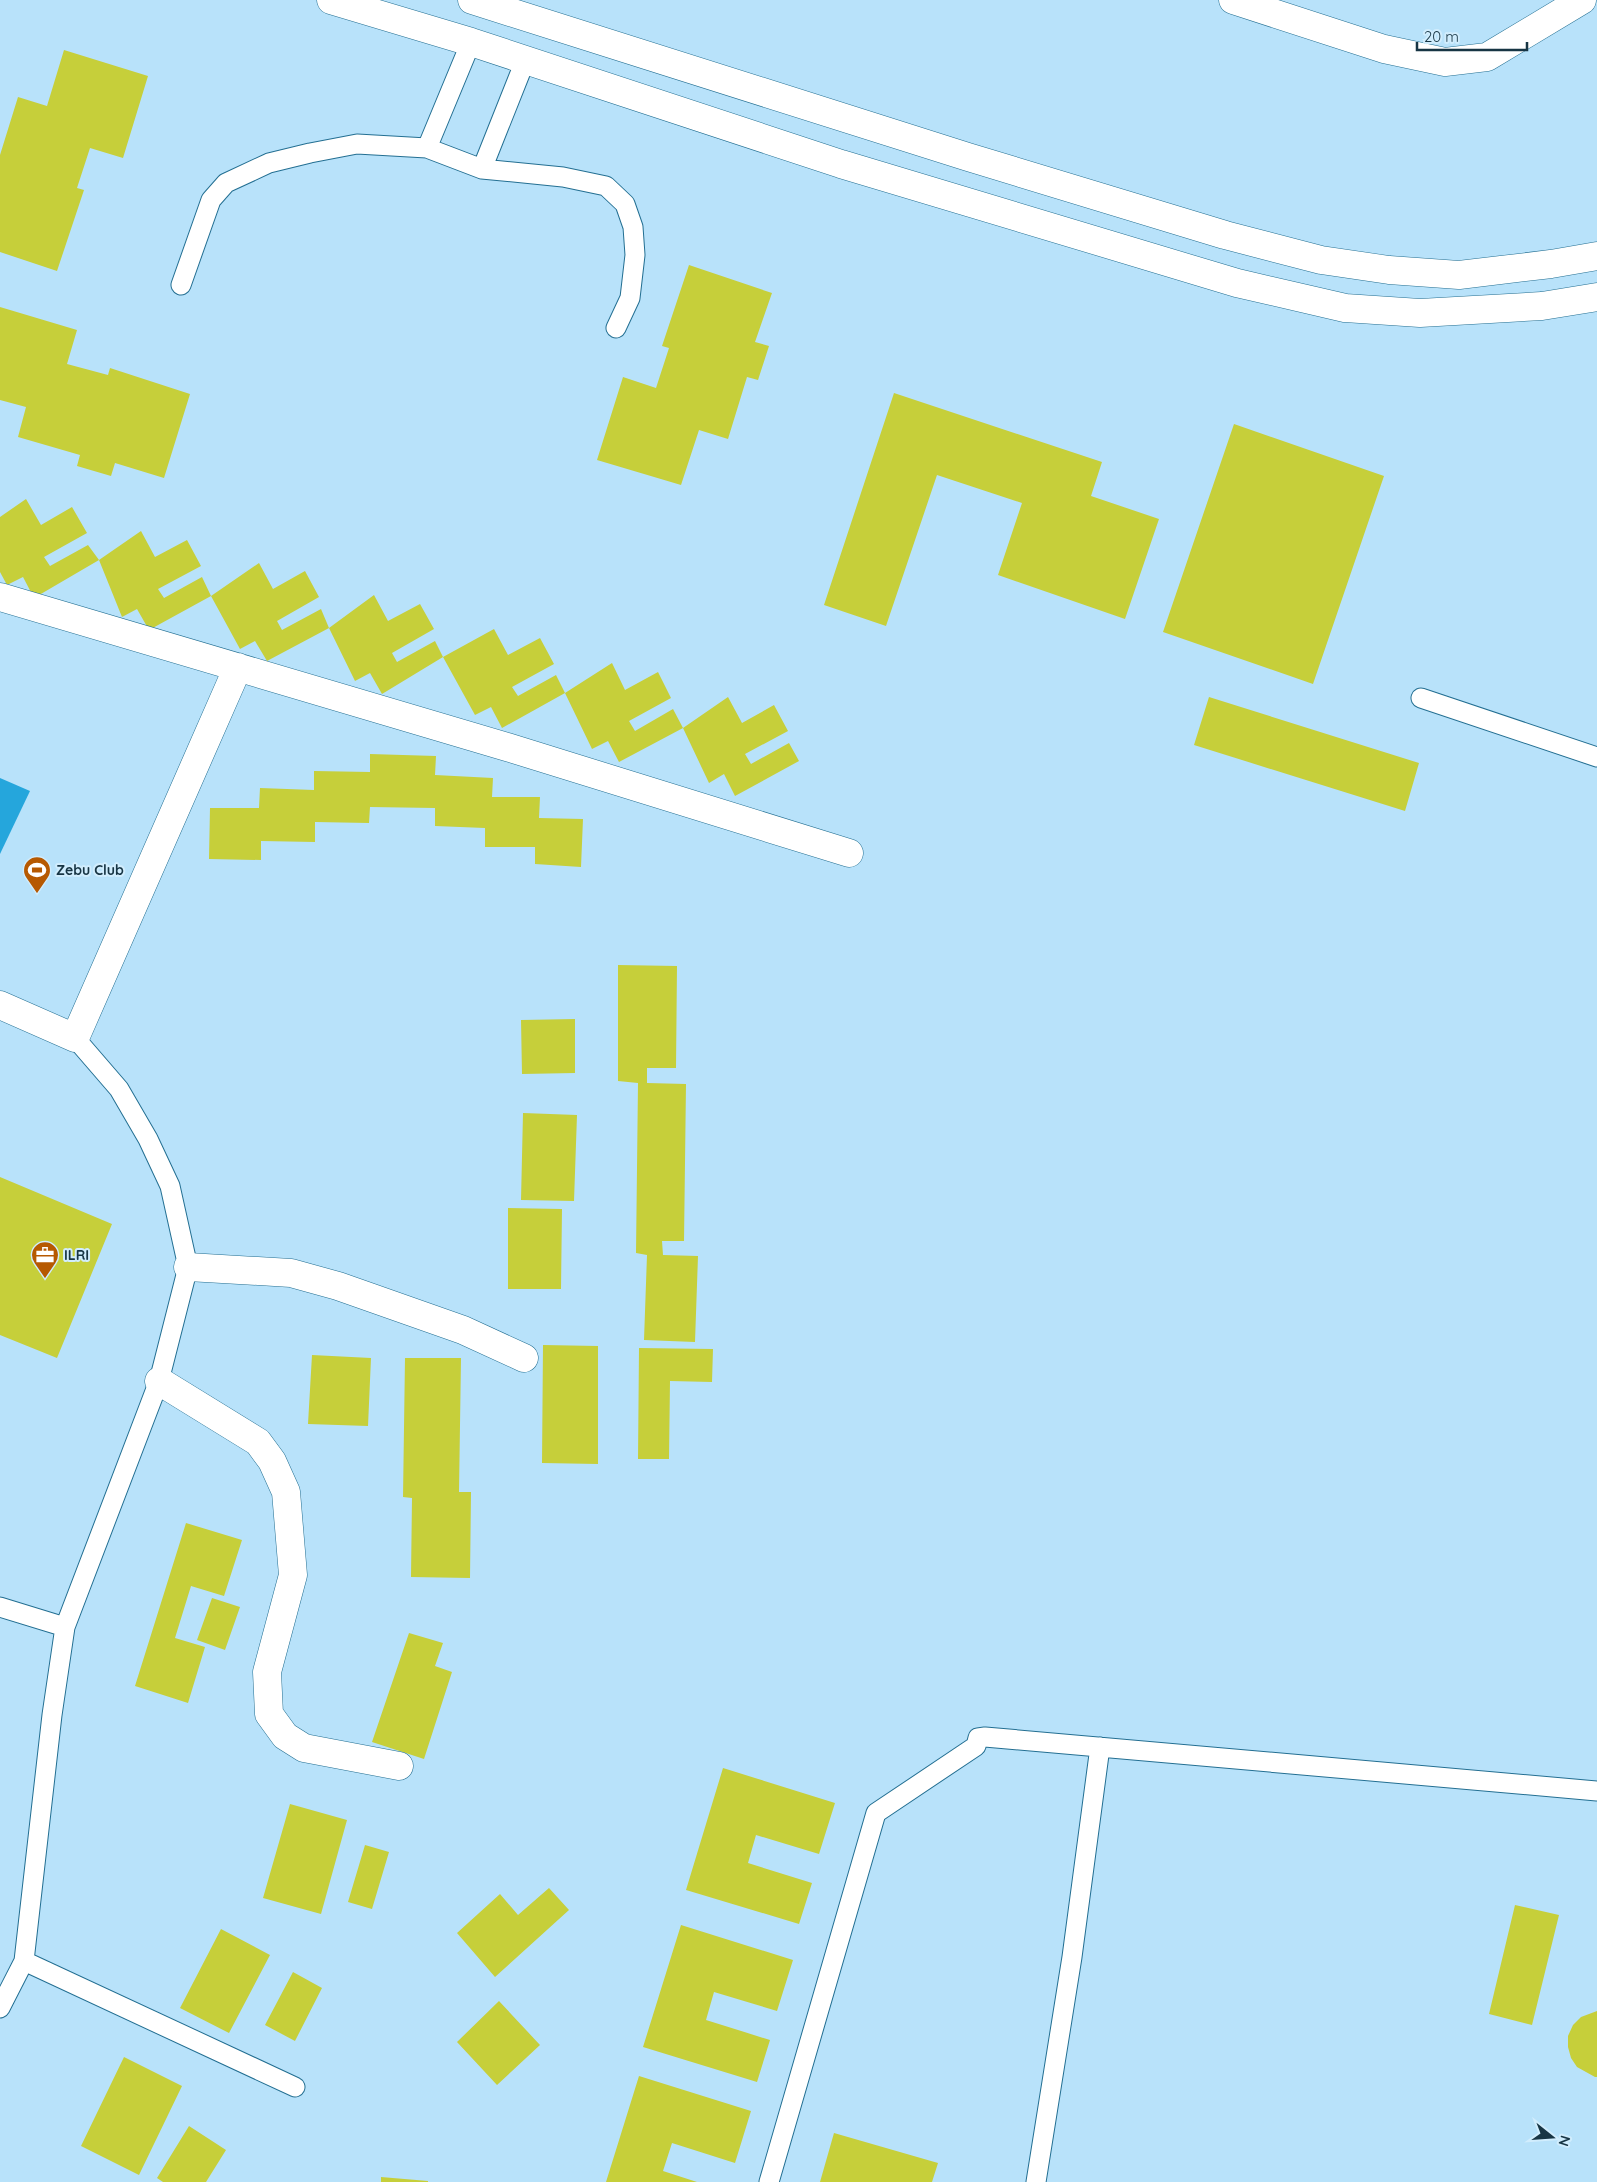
<svg xmlns="http://www.w3.org/2000/svg" width="1597" height="2182" font-family="Quicksand,sans-serif">
<style>
.water{fill:#25a6dc}
.building{fill:#c6cf3a}
.lines{fill:none;stroke-linecap:round;stroke-linejoin:round}
.lane-casing{stroke:#236f92;stroke-width:21}
.street-casing{stroke:#236f92;stroke-width:29}
.secondary-casing{stroke:#236f92;stroke-width:29}
.lane{stroke:#fff;stroke-width:19}
.street{stroke:#fff;stroke-width:28}
.secondary{stroke:#fff;stroke-width:28}
.labels{text-anchor:middle;stroke-width:4;stroke-linejoin:round;paint-order:stroke}
.poi-label{font-size:14px;font-weight:bold;fill:#173544;stroke:#d1edfd;text-anchor:start}
</style>
<rect width="100%" height="100%" fill="#b8e2fa"/>
<path class="water" d="M0 778 30 791 0 854Z"/>
<path class="building" d="M64 50 148 76 123 158 90 148 77 188 84 190 57 271 0 252V155L18 97 47 106Z
M689 265 772 293 755 342 769 346 758 380 747 377 728 439 699 430 681 485 597 460 623 377 656 388 669 348 662 346Z
M0 307 77 330 67 364 108 375 110 368 190 394 164 478 115 463 111 476 77 466 80 455 18 437 26 407 0 400Z
M894 393 1102 462 1091 496 1159 519 1125 619 998 575 1022 503 937 475 886 626 824 605Z
M1234 424 1384 476 1313 684 1163 632Z
M26 499 41 525 72 507 87 533 44 557 50 566 88 545 99 560 34 598 23 577 7 585 0 572V517Z
M141 531 155 557 187 540 201 566 158 589 164 598 202 577 211 596 149 630 137 609 122 617 99 560Z
M259 563 273 589 305 571 319 597 277 621 282 630 321 609 329 628 267 661 255 641 240 649 211 596Z
M374 595 388 621 420 604 434 629 392 653 397 662 435 641 443 657 382 694 370 673 355 681 329 628Z
M494 629 508 655 540 638 554 664 512 687 518 696 556 675 565 693 502 728 491 707 475 715 443 657Z
M612 663 625 690 658 672 671 698 629 721 635 731 673 709 683 728 619 762 608 741 592 749 565 693Z
M728 697 742 723 774 705 788 731 745 754 751 764 789 743 799 761 735 796 724 774 709 783 683 728Z
M1209 697 1419 763 1405 811 1194 745Z
M370 754 436 756 435 775 493 778 492 797H540L539 818 583 819 581 867 535 864V847H485V828L435 826V808L370 807 369 823 315 822V842L261 841V860L209 859 210 808H259L260 788 314 790V771L370 772Z
M618 965 677 966 676 1068H647V1083L686 1084 684 1241H662L663 1255 698 1256 695 1342 644 1340 647 1255 636 1253 638 1083 618 1081Z
M575 1019V1073L522 1074 521 1020Z
M523 1113 577 1115 574 1201 521 1200Z
M0 1177 112 1224 57 1358 0 1335Z
M508 1208 562 1209 561 1289H508Z
M543 1345 598 1346V1464L542 1463Z
M639 1348 713 1349 712 1382 670 1381 669 1459H638Z
M312 1355 371 1358 368 1426 308 1424Z
M405 1358H461L459 1492H471L470 1578 411 1577 412 1498 403 1497Z
M186 1523 242 1540 224 1596 191 1586 175 1638 205 1647 188 1703 135 1686Z
M212 1598 240 1607 225 1650 197 1640Z
M409 1633 443 1643 435 1666 452 1672 424 1759 372 1742Z
M723 1768 835 1803 819 1854 756 1835 748 1863 812 1883 799 1924 686 1890Z
M290 1804 347 1820 321 1914 263 1898Z
M365 1845 389 1852 372 1909 348 1902Z
M549 1888 569 1910 495 1977 457 1933 500 1894 518 1915Z
M1515 1905 1559 1915 1532 2025 1489 2014Z
M681 1925 793 1960 777 2011 714 1992 706 2020 770 2040 757 2082 643 2047Z
M221 1929 270 1955 229 2033 180 2008Z
M293 1972 322 1988 295 2041 265 2025Z
M499 2001 540 2045 497 2085 457 2042Z
M1597 2011V2077H1595L1577 2067 1571 2058 1568 2047V2036L1573 2025 1581 2017Z
M124 2057 182 2086 139 2175 81 2146Z
M639 2076 751 2111 735 2163 672 2143 663 2171 697 2182H606Z
M189 2126 226 2150 206 2182H163L157 2178Z
M834 2133 938 2163 932 2182H820Z
M381 2177 428 2181V2182H381Z"/>
<g class="lines">
<g class="lane-casing">
<path id="lane" d="M525 61 482 169 563 177 606 186 625 204 633 227 635 255 630 298 616 328
M427 148 482 169
M181 285 211 200 226 183 269 163 310 153 357 144 427 148 471 42
M1421 698 1597 757
M0 1607 65 1627
M24 1961 295 2087
M0 2008 24 1961 52 1715 65 1627 159 1381 188 1267 170 1186 148 1139 119 1089 75 1038
M769 2182 876 1813 976 1746 978 1738 985 1737 1597 1791
M1036 2182 1072 1957 1100 1747"/>
</g>
<g class="street-casing">
<path id="street" d="M1233 0 1384 49 1445 62 1487 57 1582 0
M0 597 507 747 849 853
M0 1005 75 1038 238 667
M188 1267 291 1273 338 1286 463 1330 524 1358
M159 1381 258 1442 272 1461 286 1492 293 1575 267 1672 269 1714 285 1736 304 1748 399 1766"/>
</g>
<g class="secondary-casing">
<path id="secondary" d="M331 0 471 42 841 164 1237 283 1345 308 1420 313 1542 306 1597 297
M472 0 968 157 1225 235 1321 260 1389 270 1459 275 1551 264 1597 256"/>
</g>
<use href="#lane" class="lane"/>
<use href="#street" class="street"/>
<use href="#secondary" class="secondary"/>
</g>
<defs>
<g id="stadium-pin" transform="scale(1.4375)"><path d="M0 17L-7.5 6A9.5 9.5 0 1 1 7.5 6Z" fill="#b65901" stroke="#d1edfd"/><path d="M0-5a6.5 5 0 1 0 0 10a6.5 5 0 1 0 0-10ZM-3.5-1.8h7v3.6h-7Z" fill="#fff"/></g>
<g id="office-pin" transform="scale(1.4375)"><path d="M0 17L-7.5 6A9.5 9.5 0 1 1 7.5 6Z" fill="#b65901" stroke="#d1edfd"/><path d="M-6-3h4V-5.5h4V-3h4V5H-6ZM-1-4.5V-3h2v-1.5ZM-6 0V1H6V0Z" fill="#fff"/></g>
</defs>
<g fill-rule="evenodd">
<use href="#stadium-pin" x="37" y="870"/>
<use href="#office-pin" x="45" y="1255"/>
</g>
<g class="labels">
<g class="poi-label">
<text x="56" y="875">Zebu Club</text>
<text x="64" y="1260">ILRI</text>
</g>
</g>
<g transform="translate(1552 2137) rotate(107)" stroke="#d1edfd" stroke-width="4" paint-order="stroke">
<path d="M0-4L9 19L0 12L-9 19Z" fill="#173544"/>
<text y="-8" font-size="14" font-weight="bold" text-anchor="middle" fill="#173544">N</text>
</g>
<path d="M1417 42v8h110v-8" fill="none" stroke="#173544" stroke-width="2.5"/>
<text x="1424" y="42" font-size="15" fill="#173544" stroke="#d1edfd" stroke-width="4" paint-order="stroke">20 m</text>
</svg>
